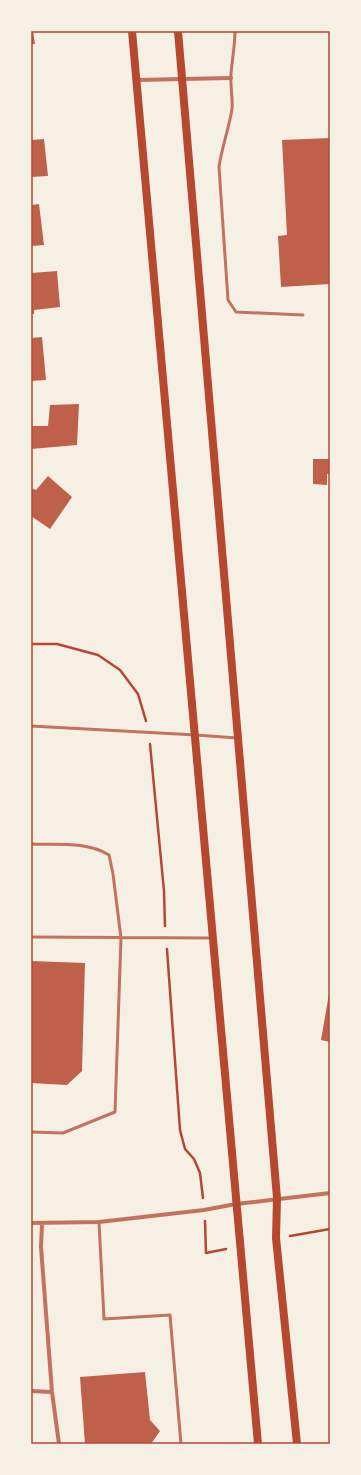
<svg xmlns="http://www.w3.org/2000/svg" width="361" height="1475" font-family="Barlow,sans-serif">
<style>
.building{fill:#bf614a}
.lines{fill:none;stroke-linecap:round;stroke-linejoin:round}
.path{stroke:#b5482f;stroke-width:2.5}
.service{stroke:#c5725c;stroke-width:3}
.minor{stroke:#c5725c;stroke-width:4}
.secondary{stroke:#b5482f;stroke-width:8}
.neatline{fill:none;stroke:#b5482f;stroke-width:1.5}
</style>
<rect width="100%" height="100%" fill="#f6efe4"/>
<path class="building" d="M31 31H33L35 44H31Z
M330 138V284L281 287 278 236 287 235 282 140Z
M44 139 48 176 31 177V140Z
M39 204 44 245 31 246V205Z
M57 271 60 307 34 310V314H31V273Z
M42 337 46 380 31 381V338Z
M79 404 77 445 31 449V426H48L50 405Z
M313 459H330V474H327V485L313 484Z
M48 476 72 497 50 529 31 516V488L36 490Z
M31 961 85 963 82 1071 67 1085 31 1083Z
M329 994H330V1042L321 1040Z
M145 1372 150 1420 160 1431 151 1444H85L80 1377Z"/>
<g class="lines">
<path class="path" d="M31 644H57L98 655 120 670 138 694 146 721
M150 744 164 891 165 926
M167 949 180 1130 185 1149 194 1159 200 1173 203 1198
M205 1221 206 1253 226 1249
M290 1236 330 1229"/>
<path class="service" d="M235 31C235 46 232 60 231 74 230 86 233 97 232 109 229 128 222 147 219 167L228 300 236 312 303 315
M31 726 196 735 237 738
M31 844C57 845 87 841 109 855L113 874 121 938 115 1112 63 1133 31 1132
M31 937 211 938
M99 1222 104 1319 170 1315 181 1444"/>
<path class="minor" d="M136 80 231 78
M31 1223 99 1222 204 1210 236 1204 330 1193
M42 1224 41 1247 52 1392 59 1444
M31 1391 52 1392"/>
<path class="secondary" d="M132 31 258 1444
M178 31 277 1198 276 1238 297 1444"/>
</g>
<rect width="361" height="1475" fill="none" stroke="#f6efe4" stroke-width="64"/>
<rect x="32" y="32" width="297" height="1411" class="neatline"/>
</svg>
